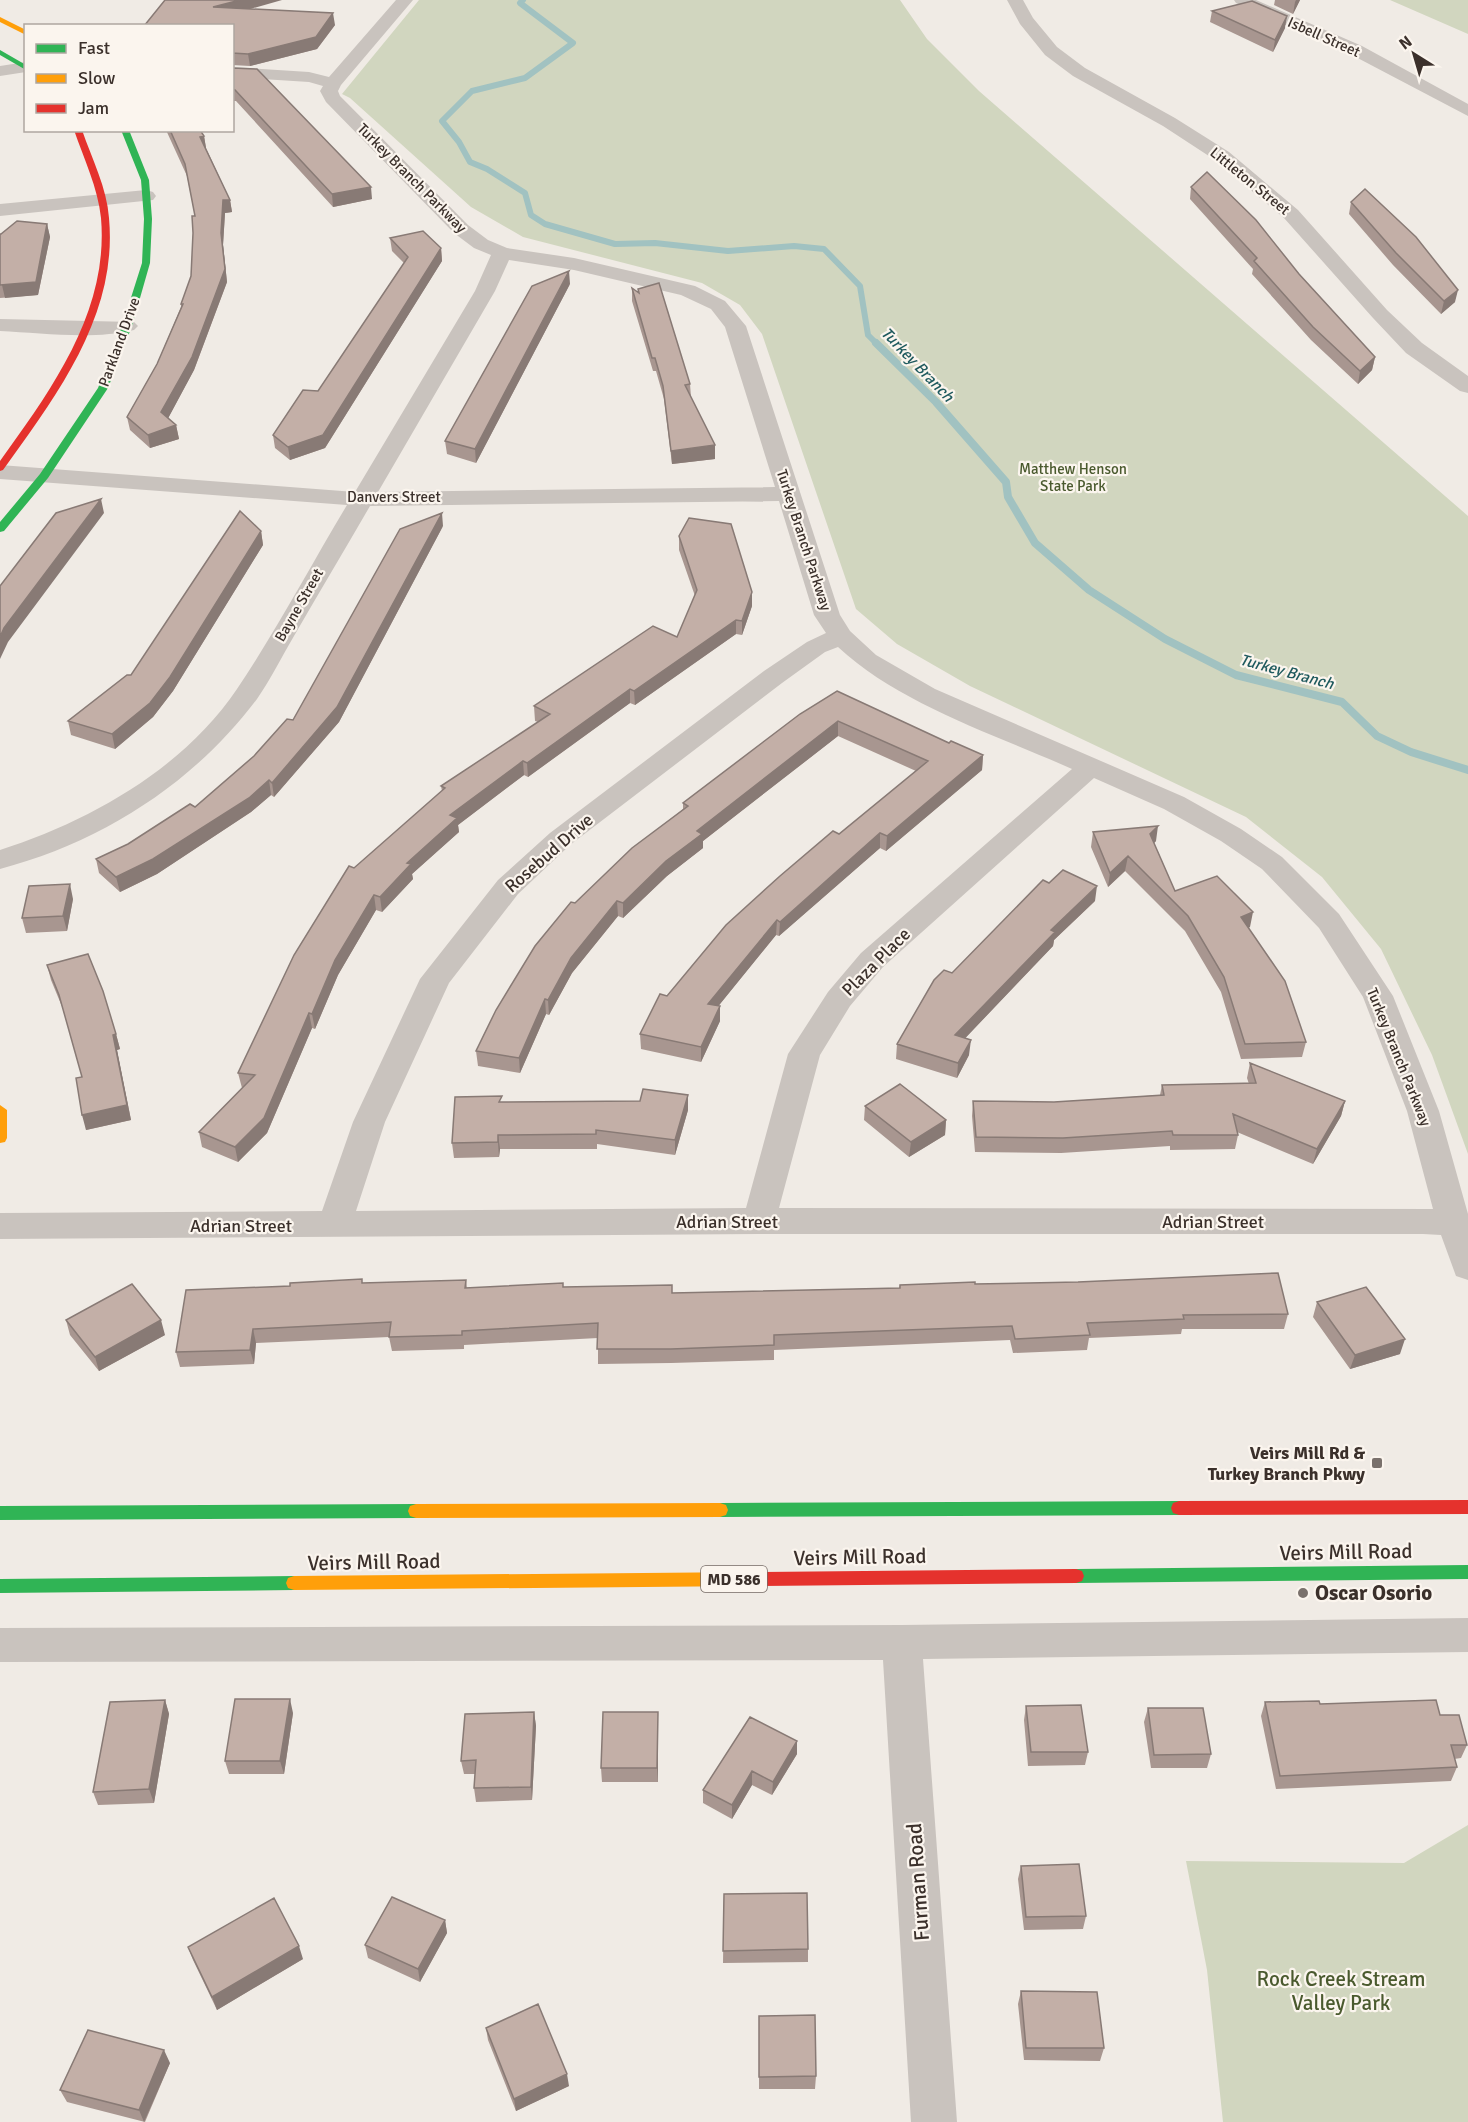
<svg xmlns="http://www.w3.org/2000/svg" width="1468" height="2122" font-family="Signika,sans-serif">
<style>
.green{fill:#d1d6bf}
.lines{fill:none;stroke-linecap:round;stroke-linejoin:round}
.stream-far1{stroke:#a1c2c1;stroke-width:6}
.stream{stroke:#a1c2c1;stroke-width:8}
.street{fill:#c9c3be;fill-rule:evenodd}
.fast{fill:#30b455;fill-rule:evenodd}
.slow{fill:#ff9f0a;fill-rule:evenodd}
.jam{fill:#e5322d;fill-rule:evenodd}
.wall{fill:#a89690}
.shaded-wall{fill:#887a75}
.building{fill:#c3afa7;stroke:#887a75;stroke-width:1.5}
.poi-dot{fill:#7a716c;stroke:#fbf5ee;stroke-width:2}
.labels{text-anchor:middle;stroke-width:4.5;stroke-linejoin:round;paint-order:stroke}
.far-street-label{font-size:15px;fill:#3b302b;stroke:#fbf5ee}
.far-park-label{font-size:15px;fill:#4a5a2e;stroke:#fbf5ee}
.far-water-label{font-size:16px;font-style:italic;fill:#1f5a5e;stroke:#fbf5ee}
.shield{fill:#fbf5ee;stroke:#756b66;stroke-width:1.5}
.shield-label{font-size:16px;font-weight:bold;fill:#3b302b}
.street-label{font-size:18px;fill:#3b302b;stroke:#fbf5ee}
.poi-label{font-size:18px;font-weight:bold;fill:#3b302b;stroke:#fbf5ee;text-anchor:end}
.near-street-label{font-size:21px;fill:#3b302b;stroke:#fbf5ee}
.near-poi-label{font-size:21px;font-weight:bold;fill:#3b302b;stroke:#fbf5ee;text-anchor:start}
.near-park-label{font-size:21px;fill:#4a5a2e;stroke:#fbf5ee}
</style>
<rect width="100%" height="100%" fill="#f0ebe5"/>
<path class="green" d="M419 0H900L927 39 979 91 1468 516V1154L1432 1055 1381 949 1322 877 1246 817 970 686 897 644 856 609 762 334 740 305 702 283 523 237 471 207 350 98 342 94Z
M1390 0H1468V34Z
M1468 1825V2122H1223L1207 1970 1186 1861 1404 1863Z"/>
<g class="lines">
<path class="stream-far1" d="M523 0 520 3 573 43 525 78 472 91 442 121 459 142 470 162 487 169 525 193 531 215 545 224 615 244 655 243 728 251 794 246 824 249 860 286 868 335 877 344"/>
<path class="stream" d="M876 343 936 402 1006 482 1008 497 1035 543 1089 590 1165 639 1236 675 1342 702 1377 736 1411 752 1468 770"/>
<path class="street" d="M396 0H413L341 85 338 91 340 96 468 225 488 240 507 248 574 258 695 286 725 301 746 326 840 615 850 631 876 655 935 689 1184 797 1241 829 1282 857 1339 914 1393 996 1439 1111 1468 1214V1280L1456 1276 1441 1235 1423 1234H758L0 1239V1213L322 1211 353 1122 420 979 498 880 550 833 764 671 807 642 826 633 814 615 779 501 370 506C345 549 319 593 294 636 282 656 271 679 257 699 194 783 102 842 0 869V850C90 821 183 769 237 689 276 631 311 565 347 505L0 479V465L355 492 475 291 491 255 474 248 454 233 326 102 320 91 323 86 309 82 232 77V67L309 72 329 77ZM509 260 574 270 681 295 711 309 725 327 775 487 378 492 495 291ZM838 647C899 704 996 735 1072 769L861 953 828 992 788 1054 746 1208 356 1211 385 1122 449 983 518 894 570 845 782 683 825 652ZM1094 778 1164 809 1221 841 1262 869 1319 928 1363 997 1407 1111 1433 1209 779 1208 820 1055 850 1006 883 967Z
M1007 0H1023L1033 18 1057 47 1085 68 1175 118 1229 152 1298 210 1387 310 1422 343 1468 376V393L1460 391 1406 353 1373 318 1284 218 1215 160 1163 126 1073 76 1045 55 1020 24Z
M1234 0H1256L1362 46 1468 104V116L1350 54 1236 3Z
M26 62V72L0 76V66Z
M146 190 153 192 156 196 153 200 0 216V204Z
M0 319 134 322 138 326 134 330C94 340 41 333 0 331Z
M1468 1618V1652L923 1659 957 2122H911L883 1660 0 1662V1628L902 1625Z"/>
<path class="fast" d="M0 50 26 65V70L0 55Z
M121 130H129L149 180 152 219 150 263 132 326 108 388 48 478 4 531 0 532V522L40 474 98 388 122 326 142 263 144 219 141 180Z
M1179 1501 1185 1503 1187 1508 1185 1513 1179 1515 720 1517 714 1515 712 1510 714 1505 720 1503Z
M416 1504 422 1506 424 1511 422 1516 416 1518 0 1520V1506Z
M1468 1565V1579L1076 1583 1070 1581 1068 1576 1070 1571 1076 1569Z
M294 1576 300 1578 302 1583 300 1588 294 1590 0 1593V1579Z"/>
<path class="slow" d="M0 17 26 30V35L0 22Z
M0 1105 7 1110V1138L5 1142 0 1143Z
M720 1503 726 1505 728 1510 726 1515 720 1517 416 1518 410 1516 408 1511 410 1506 416 1504Z
M751 1572 757 1574 759 1579 757 1584 751 1586 294 1590 288 1588 286 1583 288 1578 294 1576Z"/>
<path class="jam" d="M74 130H82C92 159 107 188 109 218 118 315 57 395 3 470L0 471V461C52 389 109 311 101 218 98 188 84 159 74 130Z
M1468 1500V1514L1179 1515 1173 1513 1171 1508 1173 1503 1179 1501Z
M1076 1569 1082 1571 1084 1576 1082 1581 1076 1583 751 1586 745 1584 743 1579 745 1574 751 1572Z"/>
</g>
<path class="wall" d="M1275 0H1300L1293 14 1274 5Z
M248 9 335 25 317 49 250 66 232 65V26Z
M1212 11 1285 28 1273 52 1210 22Z
M232 68 372 199 333 207 236 101H232Z
M166 130H200L204 136 206 148 230 200 232 212 225 213 223 245 227 282 194 370 168 418 176 425 179 439 150 448 130 430 127 417 157 364 181 307V304L191 276 195 216 187 176Z
M1191 187 1299 274 1375 357 1372 370 1358 384 1311 340 1252 274 1253 269 1190 199Z
M1351 202 1455 302 1441 314 1393 265 1349 214Z
M47 224 50 237 38 295 0 298V234Z
M390 238 441 248 442 261 325 448 290 460 275 448 273 435 318 391 404 263 392 251Z
M570 284 476 463 447 454 445 441Z
M632 288 638 293V289L690 384 691 397 715 445V459L672 464 664 399 656 371H653L632 301Z
M443 526 339 722 274 797 271 795 251 812 157 874 120 892 99 873 96 859 128 844 195 807 254 756 293 720Z
M261 531 263 545 173 691 153 717 115 749 71 735 68 721 131 675Z
M679 536 752 606 742 635 736 634 635 705 630 703 528 777 524 775 458 825 459 832 412 874 413 879 382 912 376 910 338 975 315 1029 312 1028 267 1133 238 1162 202 1147 199 1132 242 1088 238 1073 354 868 442 791 441 786 538 722 535 721 534 706 677 637 695 596 679 550Z
M800 714 949 743 983 755 982 770 886 851 880 848 779 936 776 935 718 1006H720V1021L701 1062 641 1049 640 1034 667 996 839 834 916 771 838 736 703 841V848L667 876 623 918 618 916 572 973 549 1015 546 1014 520 1073 478 1066 476 1051 575 903 683 809V803Z
M1093 832 1156 841 1154 843 1175 891 1250 927 1248 928 1306 1042 1302 1057 1241 1059 1221 992 1185 931 1125 871 1108 887 1091 847Z
M73 899 67 931 26 933 22 918Z
M1095 901 1054 940 1053 946 965 1038 969 1055 957 1078 896 1059 897 1044 952 973Z
M47 965 116 1034 120 1049 117 1050 131 1120 86 1130 82 1077 63 1009 51 980Z
M1250 1063 1345 1101 1341 1116 1313 1164 1237 1132 1238 1135 1235 1149 1170 1150V1146L1061 1153 975 1152 972 1116 973 1101 1054 1102 1160 1095 1162 1085 1249 1084 1247 1078Z
M688 1095V1110L675 1155 597 1144V1149H500L499 1157 454 1158 452 1143 502 1102 640 1101Z
M865 1106 946 1120 945 1135 909 1157 864 1120Z
M466 1280 467 1288 563 1287 672 1293 899 1288 900 1285 975 1284 1288 1314 1284 1329H1182L1181 1334 1089 1338 1087 1350 1013 1353 1010 1340 774 1350V1360L671 1363 598 1364V1338L464 1345V1349L392 1351 389 1337 256 1343 254 1364 180 1367 176 1352 363 1283Z
M1317 1302 1400 1354 1350 1369 1313 1317Z
M66 1320 165 1335 99 1371 70 1335Z
M165 1700 169 1714 154 1803 98 1805 93 1792Z
M1265 1702 1320 1704 1440 1715 1467 1745 1461 1758 1454 1759 1457 1767 1451 1781 1276 1789 1261 1716Z
M1026 1706 1088 1752 1085 1765 1028 1766 1024 1720Z
M1148 1708 1211 1754 1207 1768H1151L1144 1722Z
M534 1712 536 1726 532 1800 476 1802 474 1788 475 1774H464L461 1761Z
M293 1713 284 1774H229L225 1761Z
M658 1726V1782H602L601 1768Z
M797 1741V1754L772 1795 752 1785 732 1819 703 1803V1790Z
M1021 1866 1086 1916 1083 1929 1024 1930 1018 1879Z
M724 1894 808 1949V1962L723 1963Z
M445 1920 447 1933 420 1982 368 1958 365 1945Z
M188 1947 303 1959 217 2010 193 1960Z
M1021 1991 1104 2048 1100 2061 1024 2060 1018 2004Z
M759 2016 816 2076 815 2089H759Z
M486 2028 569 2086 516 2111 488 2040Z
M170 2063 145 2122 67 2102 60 2090Z"/>
<path class="shaded-wall" d="M240 0H282L215 19 213 7Z
M1296 0H1300L1293 14 1295 2Z
M333 13 335 25 317 49 250 66 248 54Z
M1287 16 1285 28 1273 52 1275 40Z
M204 136 206 148 202 149 200 137Z
M371 187 372 199 333 207 332 194Z
M223 200H230L232 212 225 213 223 245 227 282 194 370 164 426 161 412 221 233Z
M47 224 50 237 38 295 5 298 2 285Z
M441 248 442 261 325 448 290 460 288 447Z
M569 271 570 284 476 463 475 449Z
M1458 290 1455 302 1441 314 1444 301Z
M1375 357 1372 370 1358 384 1360 371Z
M176 425 179 439 150 448 148 435Z
M715 445V459L672 464 671 451Z
M101 499 104 513 8 642 0 659V637L4 628Z
M442 513 443 526 339 722 274 797 272 783Z
M261 531 263 545 173 691 153 717 115 749 112 734Z
M752 592V606L742 635V621Z
M736 620V634L635 705 634 691Z
M630 689V703L528 777 527 763Z
M838 721V736L703 841V848L667 876 623 918V903L697 831Z
M983 755 982 770 886 851 887 836Z
M523 761 524 775 458 825 459 832 412 874 413 879 382 912 380 897 407 863 450 815Z
M269 780 271 795 251 812 157 874 120 892 116 877Z
M1158 826 1156 841 1148 849 1150 834Z
M880 833V848L779 936 780 922Z
M1128 856 1125 871 1108 887 1110 873Z
M70 884 73 899 67 931 63 916Z
M1097 886 1095 901 1054 940 1053 946 954 1050 955 1035 1051 930Z
M374 895 376 910 338 975 315 1029 312 1014 335 960Z
M617 901 618 916 572 973 549 1015 548 1000 571 958Z
M1253 912 1250 927 1238 931 1241 917Z
M777 920 776 935 708 1019V1004Z
M545 999 546 1014 520 1073 519 1058Z
M720 1006V1021L701 1062V1047Z
M309 1013 312 1028 267 1133 238 1162 235 1147Z
M116 1034 120 1049 117 1050 131 1120 86 1130 82 1115 113 1035Z
M971 1040 969 1055 957 1078 958 1063Z
M688 1095V1110L675 1155V1140Z
M1345 1101 1341 1116 1313 1164 1317 1149Z
M946 1120 945 1135 909 1157 911 1142Z
M498 1135 500 1149 499 1157 498 1142Z
M161 1320 165 1335 99 1371 95 1357Z
M253 1329 256 1343 254 1364 250 1350Z
M1405 1339 1400 1354 1350 1369 1355 1355Z
M290 1699 293 1713 284 1774 280 1761Z
M165 1700 169 1714 154 1803 149 1789Z
M534 1712 536 1726 532 1800 531 1787Z
M658 1712V1782L657 1768Z
M797 1741V1754L772 1795 773 1782Z
M752 1771V1785L732 1819V1805Z
M445 1920 447 1933 420 1982 418 1969Z
M299 1946 303 1959 217 2010 212 1997Z
M164 2050 170 2063 144 2122 139 2110Z
M567 2074 569 2086 516 2111 514 2099Z"/>
<path class="building" d="M165 0H240L213 7 333 13 316 37 248 54 232 53V26H144Z
M1252 1 1287 16 1275 40 1212 11Z
M232 68 257 69 371 187 332 194 235 90 232 89Z
M170 130H200L204 136 200 137 230 200H223L221 233 225 269 192 357 161 412 176 425 148 435 127 417 157 364 183 304H181L191 276 193 233 192 216H195L185 164Z
M1207 172 1256 220 1299 274 1375 357 1360 371 1313 327 1254 261 1257 258 1191 187Z
M1365 189 1416 237 1458 290 1444 301 1396 253 1351 202Z
M17 221 47 224 36 282 0 285V234H1Z
M423 231 441 248 323 435 288 447 273 435 303 390 318 391 408 257 390 238Z
M569 271 475 449 445 441 532 286Z
M659 283 690 384 685 385 715 445 671 451 663 386 655 358H652L632 288 639 293 638 289Z
M101 499 4 628 0 637V586L56 513Z
M240 511 261 531 170 677 150 703 112 734 68 721 127 675H131Z
M442 513 337 707 272 783 269 780 249 798 153 859 116 877 96 859 128 844 190 804 195 807 254 756 287 719 293 720 400 529Z
M689 518 731 524 752 592 742 621 736 620 634 691 630 689 527 763 523 761 450 815 457 818 407 863 411 864 380 897 374 895 335 960 312 1014 309 1013 264 1118 235 1147 199 1132 255 1075 238 1073 294 955 349 866 354 868 445 788 441 786 550 714 534 706 653 626 677 637 697 590 679 536Z
M837 691 949 743 951 741 983 755 887 836 880 833 780 922 777 920 708 1004 720 1006 701 1047 640 1034 660 994 667 996 726 925 780 876 833 831 839 834 928 761 838 721 697 831 702 834 666 861 623 903 617 901 571 958 548 1000 545 999 519 1058 476 1051 496 1010 535 946 571 902 575 903 632 848 688 806 683 803 800 714Z
M1158 826 1150 834 1175 891 1217 876 1253 912 1241 917 1285 981 1306 1042 1245 1044 1224 977 1188 916 1128 856 1110 873 1093 832Z
M1063 870 1097 886 1051 930 1055 932 955 1035 971 1040 958 1063 897 1044 934 980 944 970 952 973 1043 880 1049 883Z
M70 884 63 916 22 918 29 886Z
M88 954 103 991 116 1034 113 1035 127 1105 82 1115 76 1078 82 1077 59 995 47 965Z
M1250 1063 1345 1101 1317 1149 1233 1114 1238 1135H1173L1172 1131 1063 1138 976 1137 973 1101 1054 1102 1164 1095 1162 1085 1256 1083Z
M900 1084 946 1120 911 1142 865 1106Z
M643 1089 688 1095 675 1140 596 1130V1134L498 1135V1142L452 1143 455 1097 502 1096 499 1102 640 1101Z
M1278 1273 1288 1314 1183 1315 1184 1319 1087 1323 1090 1335 1015 1339 1012 1326 774 1335V1345L671 1349H597L598 1323 462 1331V1335L389 1337 391 1322 253 1329 250 1350 176 1352 186 1290 290 1286V1283L362 1279V1283L466 1280 465 1288 563 1283V1287L672 1285V1293L900 1288V1285L975 1282V1284L1078 1282Z
M132 1284 161 1320 95 1357 66 1320Z
M1366 1287 1405 1339 1355 1355 1317 1302Z
M235 1699H290L280 1761H225Z
M165 1700 149 1789 93 1792 110 1702Z
M1436 1700 1440 1715H1459L1467 1745H1451L1457 1767 1280 1776 1265 1702 1319 1701 1320 1704Z
M1081 1705 1088 1752H1031L1026 1706Z
M1148 1708H1203L1211 1754 1154 1755Z
M534 1712 531 1787 474 1788 476 1760 461 1761 465 1714Z
M603 1712H658L657 1768H601Z
M750 1717 797 1741 773 1782 752 1771 732 1805 703 1790Z
M1079 1864 1086 1916 1026 1917 1021 1866Z
M807 1893 808 1949 723 1951 724 1894Z
M392 1897 445 1920 418 1969 365 1945Z
M274 1898 299 1946 212 1997 188 1947Z
M1021 1991 1097 1992 1104 2048H1026Z
M538 2004 567 2074 514 2099 486 2028Z
M815 2015 816 2076 759 2077V2016Z
M88 2030 164 2050 139 2110 60 2090Z"/>
<g class="poi-dot">
<rect x="1371" y="1457" width="12" height="12" rx="3"/>
<circle cx="1303" cy="1593" r="6"/>
</g>
<g class="labels">
<g class="far-street-label">
<text transform="translate(1324 37) rotate(24)" y="5">Isbell Street</text>
<text transform="translate(412 178) rotate(45)" y="5">Turkey Branch Parkway</text>
<text transform="translate(1250 181) rotate(39)" y="5">Littleton Street</text>
<text transform="translate(119 342) rotate(-70)" y="5">Parkland Drive</text>
<text x="394" y="502">Danvers Street</text>
<text transform="translate(804 540) rotate(72)" y="5">Turkey Branch Parkway</text>
<text transform="translate(299 605) rotate(-60)" y="5">Bayne Street</text>
<text transform="translate(1399 1057) rotate(68)" y="5">Turkey Branch Parkway</text>
</g>
<g class="far-park-label">
<text x="1073" y="474">Matthew Henson<tspan x="1073" dy="17">State Park</tspan></text>
</g>
<g class="far-water-label">
<text transform="translate(918 364) rotate(46)" y="6">Turkey Branch</text>
<text transform="translate(1287 671) rotate(15)" y="6">Turkey Branch</text>
</g>
<rect class="shield" x="701" y="1566" width="66" height="26" rx="4.5"/>
<g class="shield-label">
<text x="734" y="1585">MD 586</text>
</g>
<g class="street-label">
<text transform="translate(549 853) rotate(-41)" y="6">Rosebud Drive</text>
<text transform="translate(876 962) rotate(-45)" y="6">Plaza Place</text>
<text x="727" y="1228">Adrian Street</text>
<text x="1213" y="1228">Adrian Street</text>
<text x="241" y="1232">Adrian Street</text>
</g>
<g class="poi-label">
<text x="1365" y="1459">Veirs Mill Rd &amp;<tspan x="1365" dy="21">Turkey Branch Pkwy</tspan></text>
</g>
<g class="near-street-label">
<text transform="translate(1346 1552) rotate(-1)" y="7">Veirs Mill Road</text>
<text transform="translate(860 1557) rotate(-1)" y="7">Veirs Mill Road</text>
<text transform="translate(374 1562) rotate(-1)" y="7">Veirs Mill Road</text>
<text transform="translate(918 1882) rotate(-94)" y="7">Furman Road</text>
</g>
<g class="near-poi-label">
<text x="1315" y="1600">Oscar Osorio</text>
</g>
<g class="near-park-label">
<text x="1341" y="1986">Rock Creek Stream<tspan x="1341" dy="24">Valley Park</tspan></text>
</g>
</g>
<rect x="24" y="24" width="210" height="108" fill="#fbf5ee" stroke="#aea6a0" stroke-width="1.5"/>
<rect x="36" y="44" width="30" height="9" fill="#30b455" stroke="#aea6a0" stroke-width="1.5"/>
<text x="78" y="54" font-size="18" fill="#3b302b">Fast</text>
<rect x="36" y="74" width="30" height="9" fill="#ff9f0a" stroke="#aea6a0" stroke-width="1.5"/>
<text x="78" y="84" font-size="18" fill="#3b302b">Slow</text>
<rect x="36" y="104" width="30" height="9" fill="#e5322d" stroke="#aea6a0" stroke-width="1.5"/>
<text x="78" y="114" font-size="18" fill="#3b302b">Jam</text>
<g transform="translate(1414 54) rotate(323)" stroke="#fbf5ee" stroke-width="4.5" paint-order="stroke">
<path d="M0-4.5L10 22L0 15L-10 22Z" fill="#3b302b"/>
<text y="-9" font-size="16" font-weight="bold" text-anchor="middle" fill="#3b302b">N</text>
</g>
</svg>
